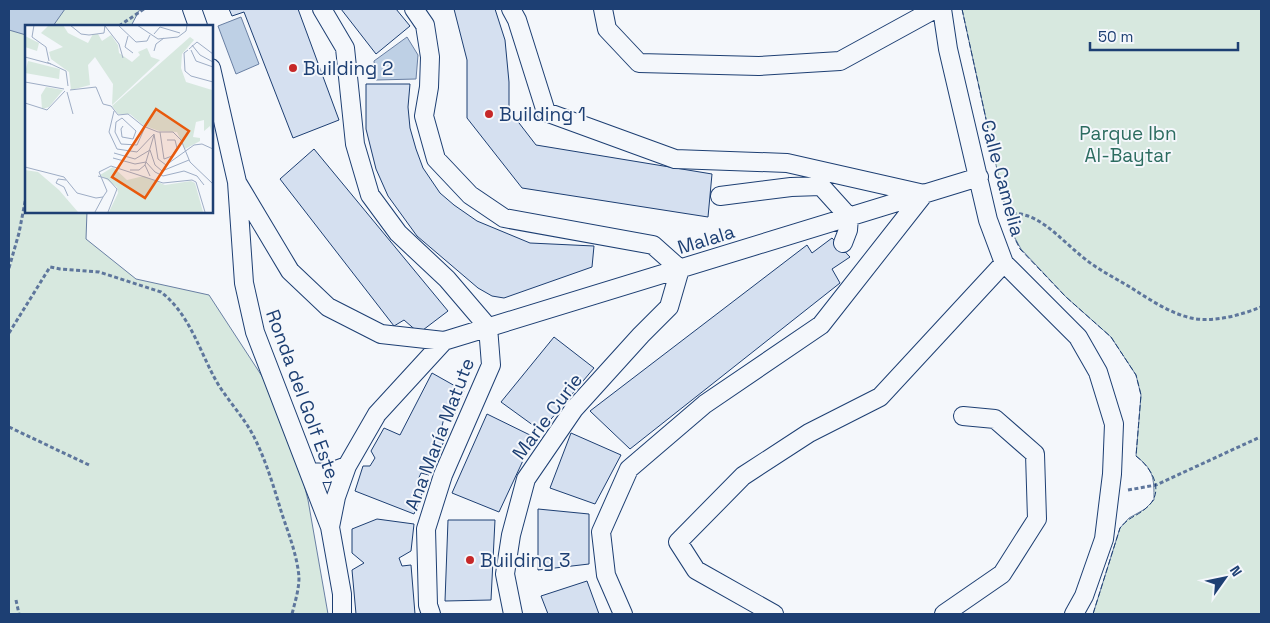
<svg xmlns="http://www.w3.org/2000/svg" width="1270" height="623" font-family="'Space Grotesk',sans-serif">
<style>
.green{fill:#d7e8df;stroke:#687fa3}
.water{fill:#bed0e5;stroke:#687fa3}
.building{fill:#d5e0f0;stroke:#1d3f73}
.lines{fill:none;stroke-linecap:round;stroke-linejoin:round}
.minor-casing{stroke:#1d3f73;stroke-width:20}
.path{stroke:#5e769c;stroke-width:3;stroke-dasharray:4 2.5;stroke-linecap:butt}
.minor{stroke:#f4f7fb;stroke-width:18}
.fence{stroke:#1d3f73;stroke-width:1;stroke-dasharray:6 2.5;stroke-linecap:butt}
.poi-dot{fill:#c62828;stroke:#f4f7fb;stroke-width:2}
.labels{text-anchor:middle;stroke-width:4;stroke-linejoin:round;paint-order:stroke}
.poi-label{font-size:19px;fill:#1d3f73;stroke:#f4f7fb;text-anchor:start}
.park-label{font-size:19px;fill:#2c6c60;stroke:#f4f7fb}
.street-label{font-size:19px;fill:#1d3f73;stroke:#f4f7fb}
.inset-road{fill:none;stroke:#9eadc5;stroke-width:1}
.view{fill:#e8590c;fill-opacity:0.15;stroke:#e8590c;stroke-width:2.5}
.inset-edge{fill:none;stroke:#1d3f73;stroke-width:2.5}
</style>
<rect width="100%" height="100%" fill="#f4f7fb"/>
<path class="green" d="M9 9H140L131 26H26V211H87L86 239 136 279 209 295 286 413 308 500 328 614H9Z
M962 9H1261V614H1093L1120 528 1129 518 1145 509 1154 500C1154 478 1154 470 1136 456L1141 395 1136 375 1111 337 1066 297 1021 249 1010 229Z"/>
<path class="water" d="M9 9H65L53 26H26V35L9 30Z
M241 17 259 64 236 74 218 26Z
M407 37 418 55 416 79 376 80 374 61Z"/>
<path class="building" d="M229 9H298L339 120 293 138 244 12 232 16Z
M341 9H396L410 26 376 54Z
M454 9H495L505 40 509 82V110L536 145 712 174 708 217 522 188 467 118V60Z
M366 84H410L408 107 410 128 416 149 423 168 440 193 454 205 477 221 530 243 594 246 592 267 504 298 492 296 478 288 417 236 388 196 376 169 366 129Z
M314 149 448 311 419 333 404 320 394 326 280 179Z
M832 238 850 257 832 269 840 283 630 449 590 411 807 245 812 253Z
M554 337 594 368 541 431 501 402Z
M432 373 464 391 451 423 444 418 442 426 449 430 429 475 421 473 417 482 425 486 414 514 355 491 363 466H370L375 458 371 451 384 428 400 435Z
M487 414 534 437 499 512 452 493Z
M571 433 621 455 595 504 550 488Z
M538 509 589 514V564L538 570Z
M377 519 414 524 411 551 399 558 402 566 411 565 415 614H356L352 570 364 563 352 553V529Z
M448 520H495L491 600 445 601Z
M587 581 599 614H548L541 596Z"/>
<g class="lines">
<g class="minor-casing">
<path id="minor" d="M192 9 198 26
M322 9 345 48 355 144 370 195 398 233 447 279 488 327 491 365 443 475 426 529 428 605 431 614
M414 9 425 25 430 57 429 87 424 116 436 159 470 195 504 218 653 245 680 269 669 307 641 335 574 409 526 479 511 535 505 574 513 614
M511 9 517 20 546 112 675 159 787 163 924 194 821 325 705 404 629 469 601 532 606 575 623 614
M603 9 607 29 639 63 759 66 840 61 935 9
M942 9 948 49 988 220 1004 263 1078 337 1098 372 1114 424 1112 474 1104 539 1084 596 1074 614
M211 68 237 182 244 283 255 332 330 527 342 594V614
M238 184 290 271 328 307 381 334 444 341 377 414 347 466 336 497 330 527
M720 196 791 187 821 186 849 217 848 230 843 243
M444 341 979 177
M309 472 328 473 347 466
M774 614 696 570 678 542 743 476 809 433 880 397 1004 263
M944 614 1002 574 1037 519 1035 454 995 419 963 416"/>
</g>
<path class="path" d="M119 26 144 9
M1006 214C1036 209 1058 237 1079 254 1095 268 1113 277 1130 287 1149 299 1169 313 1191 318 1213 323 1241 315 1261 307
M9 268 19 233 26 197
M9 333 50 267 60 269 99 272 161 292C188 313 198 346 213 375 224 397 242 414 253 435 266 460 274 488 282 514 289 535 297 555 299 577 299 590 295 602 292 614
M9 427 89 465
M1128 490 1156 485 1258 438 1261 439
M16 600 19 614"/>
<use href="#minor" class="minor"/>
<path class="fence" d="M962 9 1010 229 1020 249 1066 297 1111 337 1136 375 1141 395 1136 456C1153 469 1166 493 1145 509 1134 518 1130 516 1120 528L1093 614"/>
</g>
<g class="poi-dot">
<circle cx="293" cy="68" r="5"/>
<circle cx="489" cy="114" r="5"/>
<circle cx="470" cy="560" r="5"/>
</g>
<g class="labels">
<g class="poi-label">
<text x="303" y="75">Building 2</text>
<text x="499" y="121">Building 1</text>
<text x="480" y="567">Building 3</text>
</g>
<g class="park-label">
<text x="1128" y="140">Parque Ibn<tspan x="1128" dy="22">Al-Baytar</tspan></text>
</g>
<g class="street-label">
<text transform="translate(1003 178) rotate(75)" y="7">Calle Camelia</text>
<text transform="translate(706 239) rotate(-17)" y="7">Malala</text>
<text transform="translate(303 394) rotate(70)" y="7">Ronda del Golf Este</text>
<text transform="translate(547 416) rotate(-53)" y="7">Marie Curie</text>
<text transform="translate(439 434) rotate(-69)" y="7">Ana María Matute</text>
</g>
</g>
<g transform="translate(25 25)">
<rect width="188" height="188" fill="#f4f7fb"/>
<path d="M24 0H38L43 8 63 18 68 9H73L77 16 86 10 93 20 94 28 107 37 115 30 113 27 122 23 126 32 135 35 87 80 88 59 70 32 63 40 65 60 46 65 44 47 26 34 24 27 38 22 16 8ZM0 11 14 18 12 26 0 22ZM165 12 169 15 157 29 156 43 161 57 187 65V110L185 101 179 106V95L171 97 168 112 175 113V116L160 124 152 107 134 106 118 100 105 89H93L87 81ZM3 36 35 44 34 54 0 48ZM21 62 38 65 24 82 17 84 16 70ZM88 142 102 155 119 151 140 160 166 156 170 158 178 187H84L93 168 92 162 75 150ZM0 145 13 147 34 165 53 187H0Z" fill="#d7e8df"/>
<path class="inset-road" d="M9 0 7 12 21 22 24 36M45 0 56 9 64 10 79 8 80 0M93 0 111 17 122 16 125 10M112 0 133 14 153 12 161 6 162 0M80 1 94 19 98 33M129 9 135 2 155 8M103 11 100 22 108 28M167 20 175 30 188 37M164 24 172 17 188 29M163 25 159 28 160 46 166 51 188 57M166 25 171 36 188 42M129 26 131 19 139 13M0 32 26 39 22 37M26 39 41 46 43 61M0 57 39 64M45 65 71 62 78 79 86 81 93 90 103 89 118 101 133 107H148L156 115 165 137 188 159M42 67 48 89M0 78 22 85 40 66M89 86 84 107 92 124 112 127 129 109 133 134 141 140 169 120 177 119 188 124M97 93 91 97 90 107 96 119 112 120 120 102M97 93 111 106 108 114 97 112 96 104 98 101M135 107 139 134 147 131 152 123 150 115H142M89 128 110 134 125 125 130 140 137 146 164 135M88 133 110 139 121 137 130 147 138 151 159 146 172 151 179 160M120 140 129 110M0 142 39 152 52 168 71 173 78 172 82 166 74 147 86 141 138 158 167 155 171 157 180 187M105 145H114L120 140 125 151M73 151 83 154 92 164 83 187M41 155 33 154 31 158 39 162 43 171M70 187 78 172"/>
<path class="view" d="M131 84 164 106 120 173 87 152Z"/>
<rect width="188" height="188" class="inset-edge"/>
</g>
<rect width="1270" height="623" fill="none" stroke="#1d3f73" stroke-width="20"/>
<g transform="translate(1225 578) rotate(57)" stroke="#f4f7fb" stroke-width="4" paint-order="stroke">
<path d="M0-4L9 19L0 12L-9 19Z" fill="#1d3f73"/>
<text y="-8" font-size="14" font-weight="bold" text-anchor="middle" fill="#1d3f73">N</text>
</g>
<path d="M1090 42v8h148v-8" fill="none" stroke="#1d3f73" stroke-width="2.5"/>
<text x="1098" y="42" font-size="15" fill="#1d3f73" stroke="#f4f7fb" stroke-width="4" paint-order="stroke">50 m</text>
</svg>
